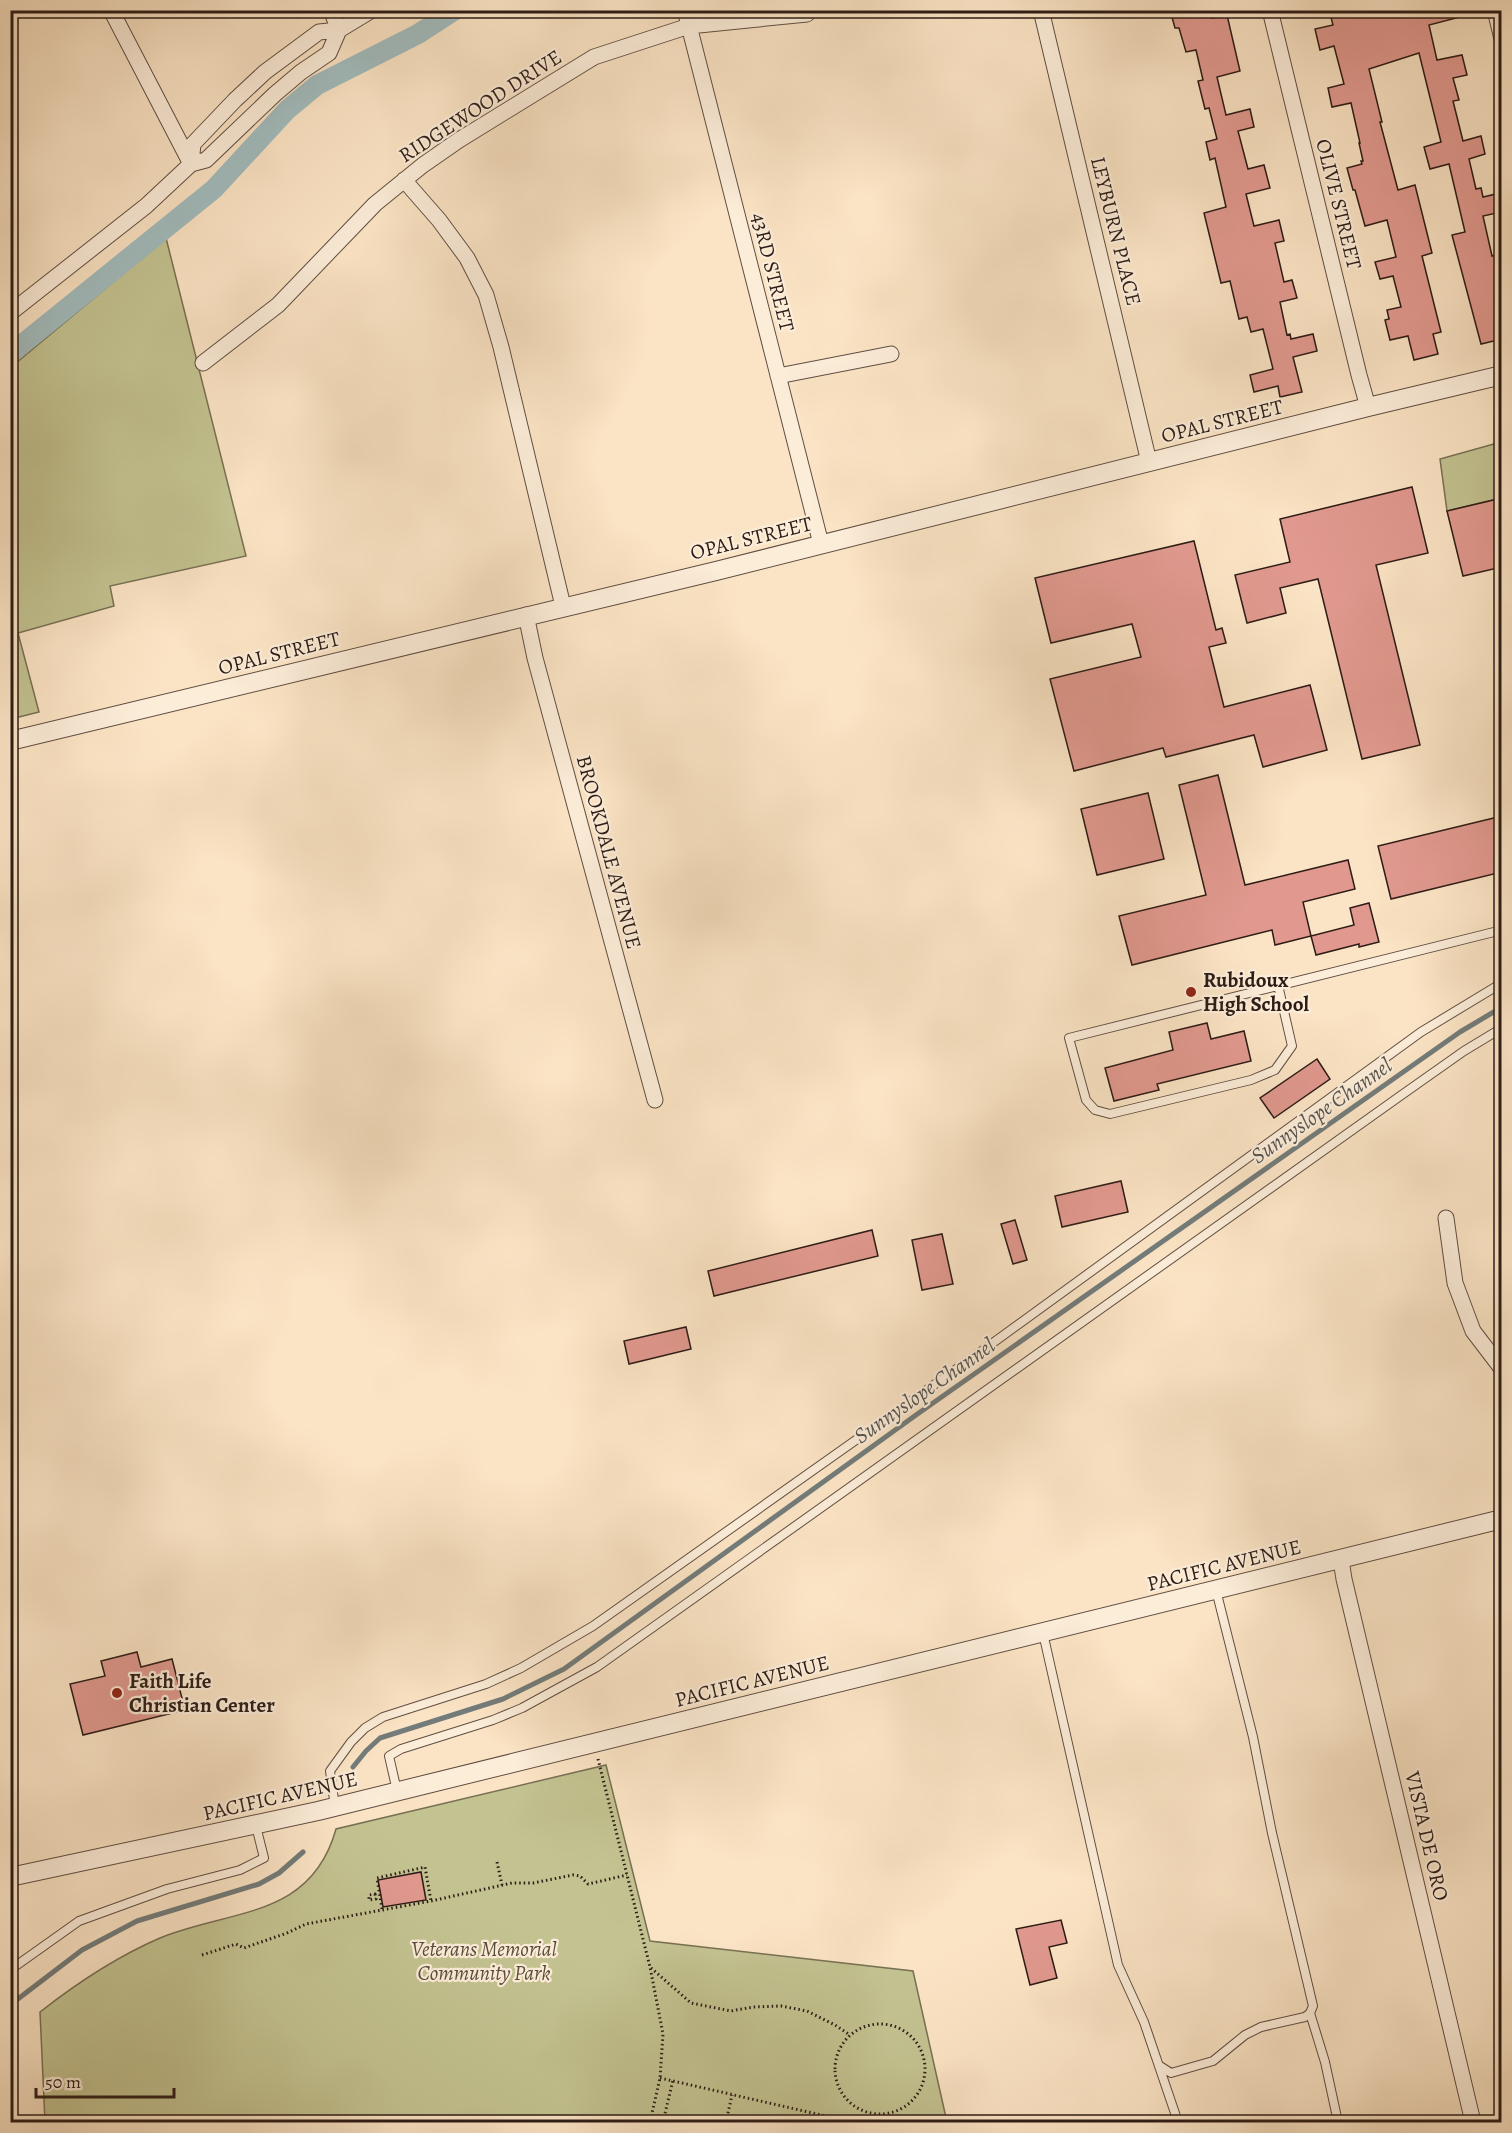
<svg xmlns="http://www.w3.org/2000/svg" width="1512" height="2133" font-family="Alegreya,serif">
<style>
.green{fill:#c3c391;stroke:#787054;stroke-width:1.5}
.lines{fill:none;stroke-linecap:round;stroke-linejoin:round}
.stream{stroke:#737c7b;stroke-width:5}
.canal{stroke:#a2bcbe;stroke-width:20}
.building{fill:#e1998f;stroke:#2d1c16;stroke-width:1.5}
.service-casing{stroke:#604e42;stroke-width:10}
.minor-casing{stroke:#604e42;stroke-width:17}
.tertiary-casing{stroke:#604e42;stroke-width:20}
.path{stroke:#2d1c16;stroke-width:3;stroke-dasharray:1.5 3;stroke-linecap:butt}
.service{stroke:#fcedd9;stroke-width:8}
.minor{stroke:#fcedd9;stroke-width:15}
.tertiary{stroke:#fcedd9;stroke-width:18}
.poi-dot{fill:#8f2418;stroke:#fcedd9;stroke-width:2}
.labels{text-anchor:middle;stroke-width:4.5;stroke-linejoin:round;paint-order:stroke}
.street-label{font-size:21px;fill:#2d1c16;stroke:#fcedd9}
.poi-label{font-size:21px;font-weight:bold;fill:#2d1c16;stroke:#fcedd9;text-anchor:start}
.park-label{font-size:21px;font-style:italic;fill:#5a4e3b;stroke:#fcedd9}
.water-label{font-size:22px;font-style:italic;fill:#565451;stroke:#fcedd9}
</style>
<rect width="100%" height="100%" fill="#fbe4c5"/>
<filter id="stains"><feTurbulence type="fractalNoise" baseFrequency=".00333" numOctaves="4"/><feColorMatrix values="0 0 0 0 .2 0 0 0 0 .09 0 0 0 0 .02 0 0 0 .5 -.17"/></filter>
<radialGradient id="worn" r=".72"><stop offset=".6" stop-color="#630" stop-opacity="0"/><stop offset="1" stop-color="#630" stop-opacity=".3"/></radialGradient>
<path class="green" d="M166 238 246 556 110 586 114 606 18 633 39 712 11 719 10 368Z
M1501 442V498L1447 511 1440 459Z
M606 1765 650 1941 913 1971 947 2122H45L40 2012C77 1983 116 1957 160 1938 231 1909 311 1919 336 1829Z"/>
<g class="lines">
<path class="stream" d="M353 1767 366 1751 380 1738 503 1699 564 1669 916 1415 1460 1032 1502 1007
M10 2005 82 1950 137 1921 259 1884 279 1873 303 1852"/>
<path class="canal" d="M10 354 214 189 287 110 317 85 418 34 455 10"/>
</g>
<path class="building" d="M1170 10H1210L1212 18 1227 15 1240 71 1217 77 1226 115 1250 109 1254 127 1238 131 1248 169 1264 165 1270 188 1246 194 1254 226 1279 220 1284 241 1275 243 1284 282 1292 280 1297 298 1280 302 1287 335 1290 334 1291 339 1313 334 1317 351 1293 357 1302 392 1280 397 1278 386 1254 392 1250 375 1273 369 1263 329 1251 332 1247 317 1239 319 1230 281 1221 283 1204 213 1226 207 1215 158 1210 160 1206 142 1217 139 1209 108 1205 109 1198 81 1203 80 1196 50 1186 52 1179 28H1175Z
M1329 10H1463L1464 16 1429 25 1437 60 1462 55 1467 75 1453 78 1459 100 1453 101 1463 141 1481 136 1485 154 1469 159 1476 189 1481 188 1483 197 1496 194 1501 212 1483 216 1492 256 1502 254V339L1481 344 1452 235 1465 232 1449 164 1430 169 1424 147 1441 142 1419 53 1369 69 1382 122H1380L1398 190 1415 185 1432 253 1422 256 1441 332 1433 334 1438 354 1414 360 1408 336 1390 340 1385 320 1389 319 1387 310 1401 307 1393 276 1380 279 1375 262 1396 257 1387 220 1365 226 1355 190H1353L1347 168 1362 164 1361 161H1363L1359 143H1360L1351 103 1332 107 1328 88 1344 84 1334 46 1320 50 1315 29 1333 25Z
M1412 487 1428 553 1376 565 1420 745 1362 759 1318 579 1280 588 1286 613 1247 623 1235 575 1290 562 1280 519Z
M1502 498V567L1463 576 1447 511Z
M1194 541 1216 630 1222 628 1226 643 1209 647 1224 707 1310 685 1327 750 1263 767 1254 735 1166 757 1163 748 1074 771 1050 679 1141 657 1132 624 1051 643 1035 578Z
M1218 775 1245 885 1348 860 1355 889 1303 902 1311 936 1275 945 1272 930 1132 965 1119 916 1206 895 1179 785Z
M1148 793 1164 859 1097 875 1081 809Z
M1502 816V872L1391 899 1378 846Z
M1369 903 1379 942 1359 947V944L1316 955 1311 936 1354 925 1350 908Z
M1207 1023 1211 1039 1244 1031 1251 1061 1157 1084 1159 1090 1114 1101 1105 1068 1173 1050 1169 1032Z
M1317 1059 1330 1079 1274 1118 1260 1098Z
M1121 1181 1128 1212 1062 1227 1055 1196Z
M1015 1220 1027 1260 1013 1264 1001 1224Z
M872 1230 878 1256 714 1296 708 1271Z
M942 1234 953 1284 922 1290 912 1240Z
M686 1327 691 1349 629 1364 624 1341Z
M137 1652 141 1667 172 1659 185 1710 83 1735 70 1684 105 1676 101 1661Z
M421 1872 426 1900 383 1907 378 1880Z
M1061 1920 1067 1943 1049 1947 1057 1978 1030 1985 1016 1929Z"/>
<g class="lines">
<g class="service-casing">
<path id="service" d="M1278 985 1292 1046 1275 1070 1251 1080 1110 1114 1095 1110 1086 1100 1069 1038 1502 930
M1216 1590 1253 1737 1272 1833 1313 2006 1310 2013 1325 2062 1338 2122
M1043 1633 1118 1965 1144 2022 1178 2122
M397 1791 389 1756 401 1749 493 1720 522 1708 597 1667 1403 1094 1464 1051 1502 1028
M335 1807 330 1771 351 1742 365 1728 383 1717 486 1684 521 1668 593 1626 979 1353 1421 1032 1502 983
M10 1970 79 1921 167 1889 240 1870 264 1858 256 1826
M1160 2066 1171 2073 1213 2061 1245 2035 1261 2027 1305 2017 1310 2013"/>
</g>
<g class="minor-casing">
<path id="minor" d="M111 10 191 164
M331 10 339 30
M685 10 821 544
M1041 10 1149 462
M1270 10 1359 375 1368 407
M1495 10 1502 39
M191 164 193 144 235 100 265 72 319 32 339 30 372 10
M404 180 439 220 467 258 486 295 501 347 563 606
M10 313 146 206 191 164 206 160 275 94 301 72 329 53 339 30
M203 363 278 305 375 204 423 165 459 140 594 57 689 26 807 14
M778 376 891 354
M526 615 535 658 655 1100
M1446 1218 1455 1283 1473 1331 1502 1369
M1341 1560 1344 1579 1473 2122"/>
</g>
<g class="tertiary-casing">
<path id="tertiary" d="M10 741 716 571 1368 407 1502 375
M10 1877 318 1811 1502 1519"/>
</g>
<path class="path" d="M598 1759 650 1967 663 2034 660 2078 650 2122
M497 1862 502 1885
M375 1894 376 1899 369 1900V1895Z
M382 1909 377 1878 425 1867 431 1901
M202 1955 236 1944 244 1948 287 1933 306 1924 431 1901 512 1883H533L573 1875 580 1876 588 1884 627 1875
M651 1968 691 2003 731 2011 753 2007 781 2006 807 2011 835 2025 850 2035
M835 2069a45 45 0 1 1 90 0a45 45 0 1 1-90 0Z
M660 2078 852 2122
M663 2122 673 2080
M726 2122 732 2095"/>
<use href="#service" class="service"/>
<use href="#minor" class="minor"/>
<use href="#tertiary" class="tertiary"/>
</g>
<g class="poi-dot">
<circle cx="1191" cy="992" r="6"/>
<circle cx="117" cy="1693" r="6"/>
</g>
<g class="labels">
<g class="street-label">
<text transform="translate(480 106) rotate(-33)" y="7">RIDGEWOOD DRIVE</text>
<text transform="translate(1339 204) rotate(76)" y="7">OLIVE STREET</text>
<text transform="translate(1116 231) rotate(76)" y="7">LEYBURN PLACE</text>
<text transform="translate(773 272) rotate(76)" y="7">43RD STREET</text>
<text transform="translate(1222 421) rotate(-14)" y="7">OPAL STREET</text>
<text transform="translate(751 538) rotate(-14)" y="7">OPAL STREET</text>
<text transform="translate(279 653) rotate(-14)" y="7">OPAL STREET</text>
<text transform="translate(609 852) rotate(75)" y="7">BROOKDALE AVENUE</text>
<text transform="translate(1224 1565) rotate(-14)" y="7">PACIFIC AVENUE</text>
<text transform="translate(752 1681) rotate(-14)" y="7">PACIFIC AVENUE</text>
<text transform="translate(280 1796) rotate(-13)" y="7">PACIFIC AVENUE</text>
<text transform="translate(1427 1836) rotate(77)" y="7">VISTA DE ORO</text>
</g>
<g class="poi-label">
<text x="1203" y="987">Rubidoux<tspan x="1203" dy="24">High School</tspan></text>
<text x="129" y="1688">Faith Life<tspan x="129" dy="24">Christian Center</tspan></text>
</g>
<g class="park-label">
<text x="484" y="1956">Veterans Memorial<tspan x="484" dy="24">Community Park</tspan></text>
</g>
<g class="water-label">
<text transform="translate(1321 1110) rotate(-35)" y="8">Sunnyslope Channel</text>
<text transform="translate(924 1390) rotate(-35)" y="8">Sunnyslope Channel</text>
</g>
</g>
<rect width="1512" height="2133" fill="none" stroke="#fbe4c5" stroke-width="36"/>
<rect x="12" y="12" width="1488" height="2109" fill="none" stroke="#2d1c16" stroke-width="3"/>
<rect x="18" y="18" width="1476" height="2097" fill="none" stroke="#2d1c16" stroke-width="1.5"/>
<path d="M36 2088v9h138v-9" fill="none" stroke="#2d1c16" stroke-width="3"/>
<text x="45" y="2088" font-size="18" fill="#2d1c16" stroke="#fcedd9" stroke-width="4.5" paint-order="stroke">50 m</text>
<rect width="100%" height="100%" filter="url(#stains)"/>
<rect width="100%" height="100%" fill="url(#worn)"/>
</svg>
